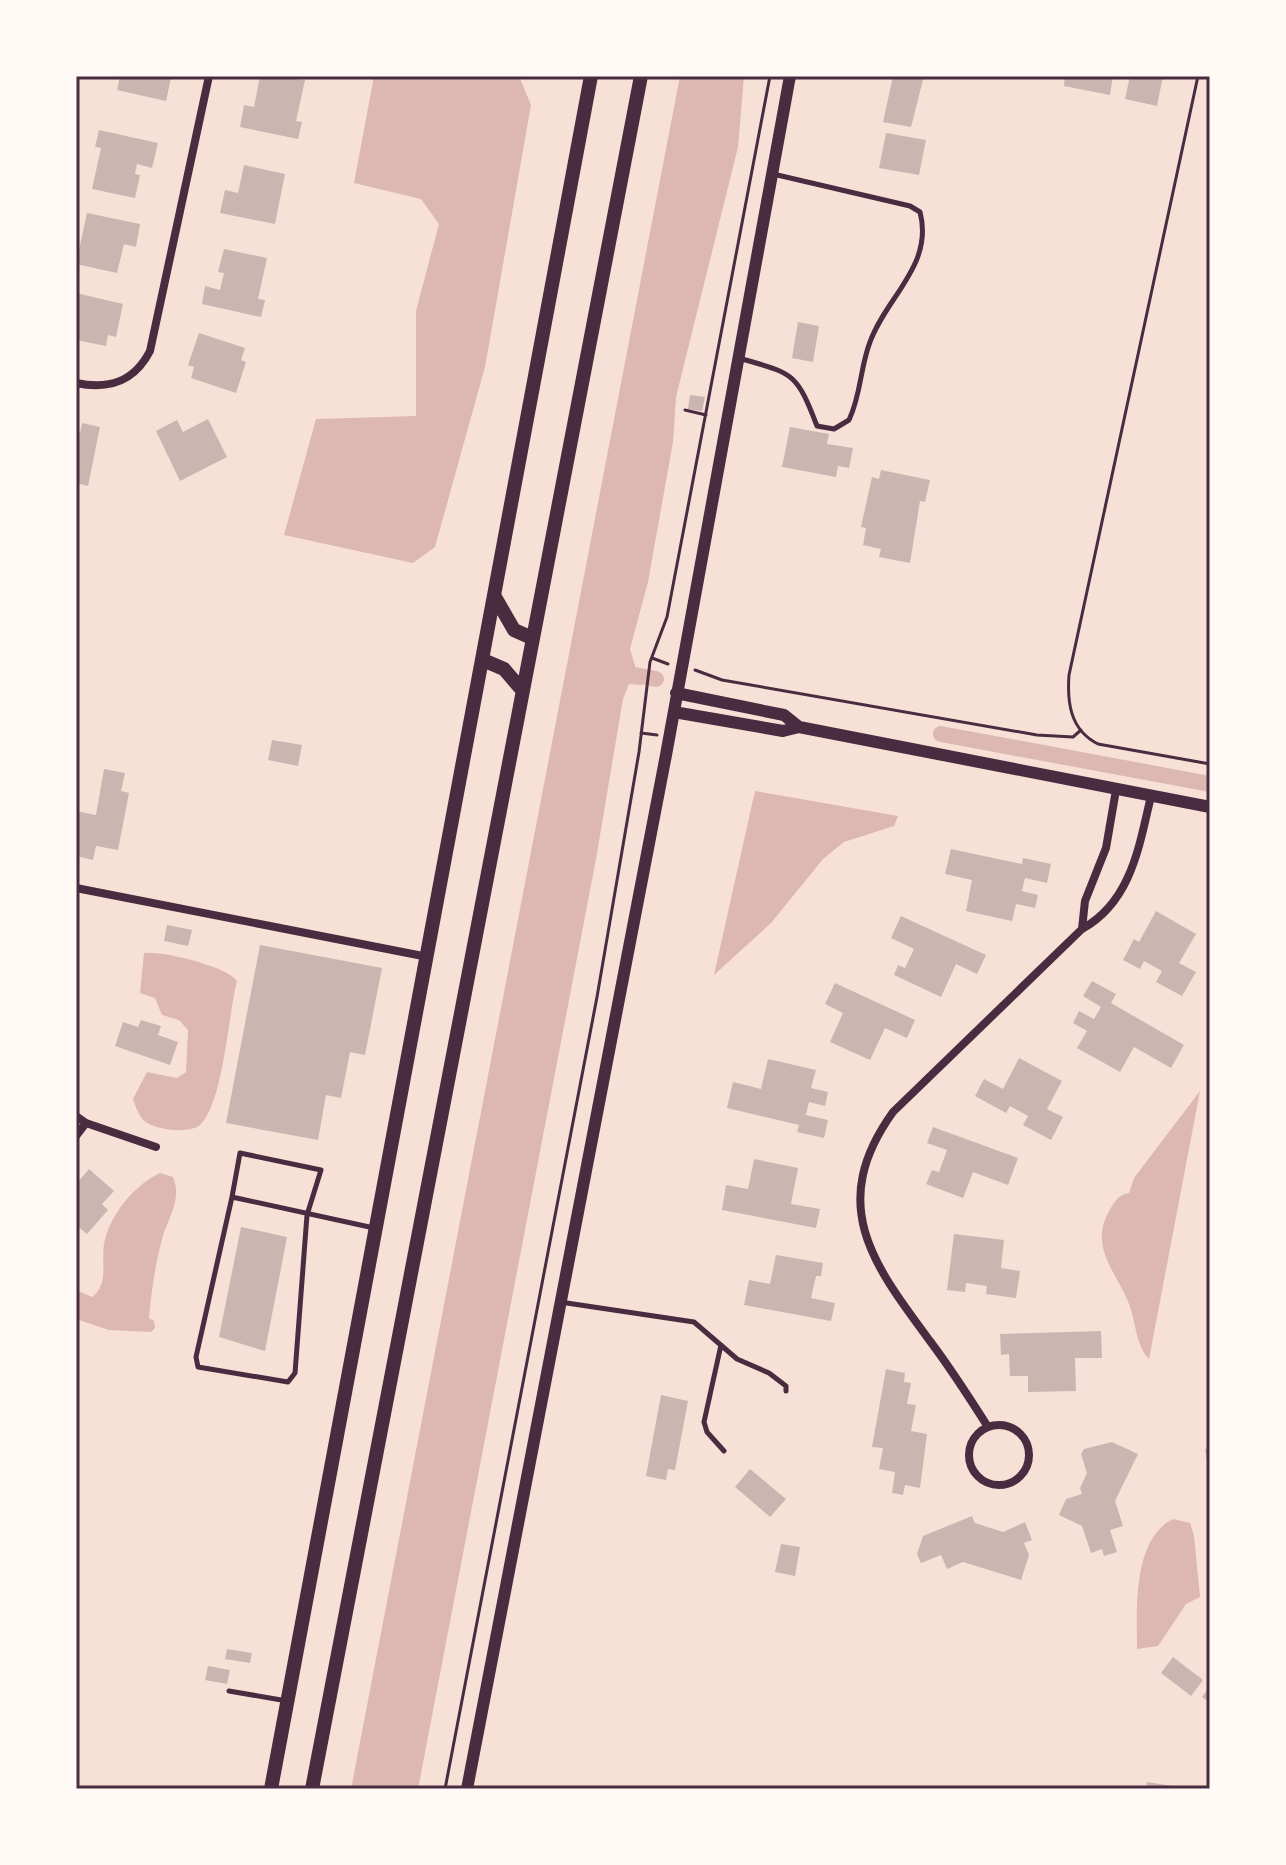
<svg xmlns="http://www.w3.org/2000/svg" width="1286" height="1865" font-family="Commissioner,sans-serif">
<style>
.water{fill:#dcb8b0}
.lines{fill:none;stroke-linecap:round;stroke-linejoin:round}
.canal{stroke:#dcb8b0;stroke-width:16}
.building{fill:#ccb4b1}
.path{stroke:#4a2c40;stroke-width:3}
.service{stroke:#4a2c40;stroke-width:5}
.minor{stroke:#4a2c40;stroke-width:8}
.tertiary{stroke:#4a2c40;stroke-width:12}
.primary{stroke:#4a2c40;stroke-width:14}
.neatline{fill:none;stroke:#4a2c40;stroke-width:3}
</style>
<rect width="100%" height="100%" fill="#f7e1d7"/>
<path class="water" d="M374 76H519L531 105 485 367 435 547 413 563 284 535 316 419 416 416V311L439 224 421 199 354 183Z
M680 76H744L738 147 676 397 673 442 648 582 630 649 636 669 644 670 641 685 629 684 623 699 596 859 418 1789H351Z
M755 791 898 816 894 826 844 842 823 859 771 923 714 975Z
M144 953C160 950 230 967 237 981 228 1015 224 1099 201 1124 195 1131 175 1131 166 1129 144 1125 140 1120 133 1099L147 1072 177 1078 186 1072 188 1030 179 1020 162 1015 155 998 140 993Z
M1200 1091 1149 1359C1136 1345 1136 1324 1130 1307 1119 1274 1089 1250 1108 1213 1114 1203 1117 1195 1129 1193L1134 1178Z
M160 1173 173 1177C183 1201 166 1220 161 1243 155 1267 151 1294 149 1318L154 1321 155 1328 151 1332 109 1330 76 1319V1290L92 1297C109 1285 101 1262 104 1244 109 1216 134 1185 160 1173Z
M1173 1519 1190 1523 1194 1536 1200 1597 1186 1604 1158 1646 1137 1649C1137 1611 1132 1539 1173 1519Z"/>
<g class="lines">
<path class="canal" d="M624 673 656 679
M941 734 1210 784"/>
</g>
<path class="building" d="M120 76 171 78 166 101 117 90Z
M260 76 305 80 296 121 302 122 298 139 240 127 244 105 254 107Z
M893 76H924L911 127 883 122Z
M1065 76H1113L1110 95 1064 86Z
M1130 76H1163L1157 106 1125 99Z
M99 130 158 143 152 168 137 164 135 174 140 175 135 198 92 189 101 148 95 147Z
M886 133 926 140 919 175 879 168Z
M244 165 285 174 275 224 220 213 225 190 238 193Z
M87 213 140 224 136 247 124 244 117 273 76 264Z
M224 249 267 258 258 299 265 300 261 317 202 304 205 286 220 290 224 273 218 272Z
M76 293 123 304 116 337 108 335 106 346 76 340Z
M798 322 819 326 813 362 792 358Z
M199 333 245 348 241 360 246 362 236 393 191 378 194 367 188 365Z
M690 395 705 397 702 411 688 409Z
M208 419 227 457 180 481 156 431 177 420 183 432Z
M82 423 100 427 88 486 76 483V432L80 433Z
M790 427 829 434 827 444 853 448 849 468 838 466 836 477 782 467Z
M881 470 930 480 925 502 920 501 910 563 879 557 881 549 863 545 866 528 861 527 872 477 879 479Z
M272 740 302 745 298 766 268 760Z
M104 769 125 773 121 791 129 793 118 850 96 846 93 860 76 856V811L96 815Z
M951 849 1022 864 1023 858 1051 864 1047 883 1025 878 1022 891 1038 895 1035 908 1016 904 1012 921 966 911 972 880 945 874Z
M1156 911 1196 934 1179 963 1196 972 1182 996 1156 982 1162 971 1144 961 1140 969 1123 960 1134 939 1139 942Z
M901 916 986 955 977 974 956 964 941 997 894 975 898 965 905 968 914 949 891 938Z
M167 925 192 930 188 946 164 941Z
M260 945 382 968 365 1055 350 1052 341 1098 326 1095 318 1140 226 1123Z
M1092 981 1116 994 1111 1003 1184 1045 1171 1068 1134 1047 1120 1072 1077 1048 1087 1031 1073 1023 1079 1011 1094 1019 1101 1007 1083 996Z
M835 983 915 1020 907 1038 885 1028 870 1060 830 1042 843 1013 825 1004Z
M141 1020 161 1026 158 1035 178 1042 170 1065 115 1046 123 1022 138 1027Z
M1019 1058 1062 1081 1047 1109 1063 1117 1051 1140 1023 1125 1028 1116 1010 1106 1006 1113 975 1096 984 1079 1003 1089Z
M768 1059 816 1070 811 1088 828 1092 825 1106 809 1102 806 1115 828 1120 824 1138 797 1132 799 1125 727 1108 733 1082 761 1089Z
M933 1127 1018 1158 1008 1185 973 1172 963 1198 926 1184 932 1170 939 1172 947 1150 927 1143Z
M754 1159 798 1168 791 1204 820 1209 816 1228 722 1210 726 1185 748 1189Z
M89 1169 114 1191 102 1204 108 1210 87 1234 76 1225V1184Z
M241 1227 287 1237 265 1351 219 1337Z
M954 1234 1004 1240 1001 1268 1020 1271 1016 1298 986 1294 987 1286 966 1283 965 1292 947 1290Z
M776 1255 823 1263 821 1276H816L811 1298 835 1303 831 1321 744 1305 749 1280 770 1284Z
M1101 1331 1102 1358H1075L1076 1391 1028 1392V1376H1010L1009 1354 1001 1355 1000 1334Z
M886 1369 905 1373 904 1382 911 1383 907 1404 916 1405 911 1431 927 1434 920 1488 905 1485 903 1495 892 1493 895 1472 879 1469 883 1448 872 1447Z
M661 1395 688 1401 675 1470 668 1469 666 1480 646 1476Z
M1112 1442 1138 1454 1115 1501 1123 1526 1110 1530 1117 1552 1104 1556 1102 1549 1091 1553 1082 1526 1059 1515 1066 1499 1082 1494 1080 1488 1087 1473 1081 1454 1084 1449Z
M1210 1448V1467H1208L1205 1449Z
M750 1469 786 1499 770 1517 735 1487Z
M972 1516 975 1523 1003 1532 1025 1522 1032 1540 1024 1543 1029 1555 1021 1580 963 1562 947 1569 941 1555 921 1563 917 1554 923 1536Z
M781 1544 800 1547 795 1576 775 1572Z
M227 1649 252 1653 250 1663 225 1659Z
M1173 1657 1203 1680 1191 1696 1161 1673Z
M208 1666 230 1670 227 1684 205 1680Z
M1210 1686V1703L1202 1697Z
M1147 1782 1179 1787V1789H1146Z"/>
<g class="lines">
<path class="path" d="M1198 76 1069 675C1067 702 1070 730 1098 744L1210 764
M685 410 706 415
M652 658 668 664
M695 670 722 680 1037 735 1073 737 1081 730
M641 733 657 735
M445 1789 597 997 639 752 650 662 667 617 770 76"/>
<path class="service" d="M739 358C793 374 796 371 817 426L834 429 849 420C861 395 860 368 870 342 886 297 934 265 920 212L910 206 773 174
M232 1197 240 1153 321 1170 307 1215 295 1373 288 1382 198 1367 196 1357 232 1197 374 1228
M560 1302 694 1322 737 1359 769 1373 786 1386V1391
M721 1345 704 1422 707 1432 724 1451
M229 1691 287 1701"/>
<path class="minor" d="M76 383C109 390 134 382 150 351L209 76
M76 888 428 957
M1082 929 1085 901 1106 848 1116 790
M76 1116 86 1123 156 1147
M76 1136 86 1123
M969 1455a30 30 0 1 1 60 0a30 30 0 1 1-60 0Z
M988 1427C969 1397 951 1369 930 1341 872 1263 827 1204 893 1112L1082 929C1131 902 1139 847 1151 796"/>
<path class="tertiary" d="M676 693 784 715 799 727
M674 712 783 731 799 727 1210 807
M467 1789 666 755 790 76"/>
<path class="primary" d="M495 597 514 630 532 638
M483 660 504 669 522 690
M271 1789 591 76
M312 1789 641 76"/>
</g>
<rect width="1286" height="1865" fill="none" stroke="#fffaf5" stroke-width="156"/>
<rect x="78" y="78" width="1130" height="1709" class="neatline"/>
</svg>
